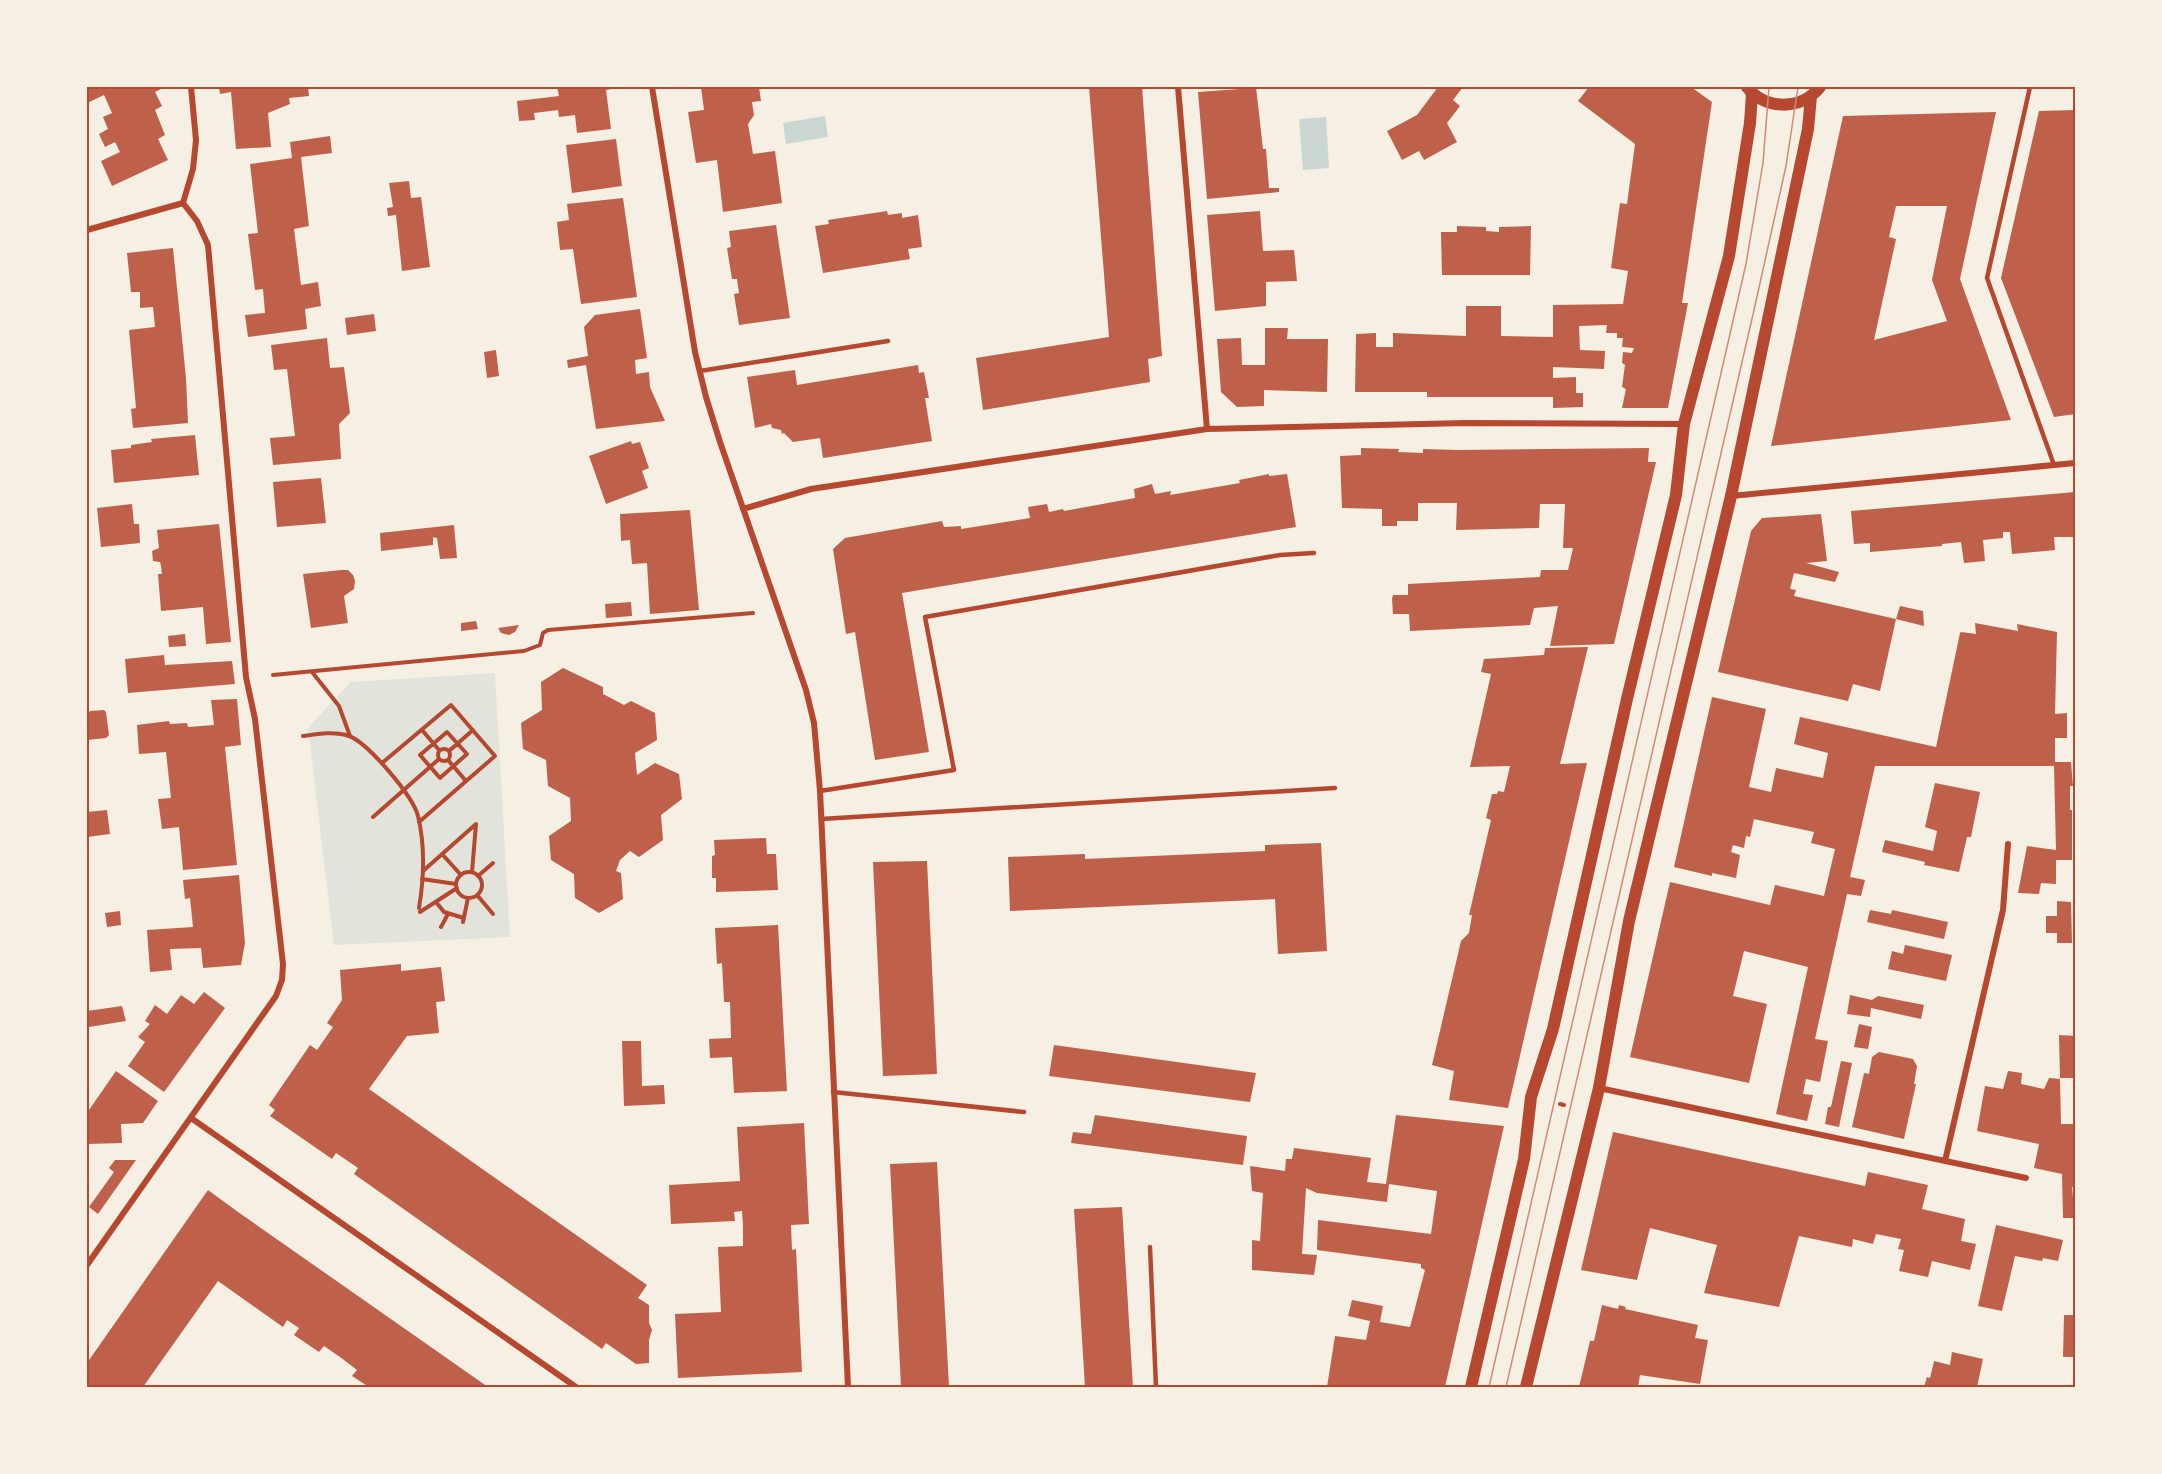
<svg xmlns="http://www.w3.org/2000/svg" width="2162" height="1474" font-family="'Fira Sans Condensed',sans-serif">
<style>
.green{fill:#e2e4dc}
.water{fill:#c9d6d2}
.building{fill:#bf614a;fill-rule:evenodd}
.lines{fill:none;stroke-linecap:round;stroke-linejoin:round}
.path{stroke:#b5482f;stroke-width:4}
.service{stroke:#b5482f;stroke-width:4.5}
.minor{stroke:#b5482f;stroke-width:6}
.secondary{stroke:#b5482f;stroke-width:12}
.tram{stroke:#cf8b77;stroke-width:1.5}
.neatline{fill:none;stroke:#b5482f;stroke-width:2}
</style>
<rect width="100%" height="100%" fill="#f6efe4"/>
<path class="green" d="M495 673 510 937 334 945 308 728 351 682Z"/>
<path class="water" d="M825 116 828 137 786 144 783 123Z
M1326 117 1329 168 1303 170 1299 119Z"/>
<path class="building" d="M87 87H165L155 92 162 106 155 110 165 135 158 139 168 160 112 186 101 161 120 152 115 142 105 147 99 134 108 129 103 117 112 113 104 95 87 103Z
M219 87H308L309 96 289 98 290 104 268 113 271 147 236 149 231 92 220 94Z
M557 87H611V89L606 90 611 129 577 133 575 115 559 117 558 110 534 113 535 120 519 121 517 101 559 96Z
M701 87H759L761 101 752 102 754 115 748 124 753 154 775 151 782 203 723 212 717 160 696 163 688 112 704 110Z
M1089 87H1142L1162 356 1148 359 1150 382 983 410 976 358 1109 337Z
M1240 87H1256L1263 149H1266L1269 188H1279V192L1207 199 1198 92 1240 89Z
M1438 87H1463L1453 100 1460 106 1447 123 1457 142 1424 160 1419 151 1402 160 1387 131 1417 115Z
M1589 87H1691L1712 102 1682 303H1688L1668 408H1622L1626 389 1622 387 1625 365 1622 363 1623 352 1632 353 1634 348 1622 347 1623 338H1617V333H1606L1607 325 1579 326 1580 350 1605 351 1604 369 1553 367V378L1576 377V393H1583V407L1553 408V397H1427V392H1355L1356 334 1376 333V347H1393V333L1466 336V306H1501V336L1553 337V305L1623 304 1628 271 1611 268 1620 203 1627 204 1635 144 1578 101Z
M2075 110V414L2054 417 2001 278 2039 111Z
M1996 112 1960 279 2011 420 1771 446 1843 116ZM1896 206H1947L1932 280 1947 321 1874 340 1896 239 1889 237Z
M330 136 332 153 301 157 309 226 294 229 301 285 318 282 321 306 305 309 307 329 248 337 245 315 265 313 263 289 255 290 248 234 258 233 250 164 292 158 290 142Z
M616 139 622 186 572 193 566 145Z
M409 181 411 198 421 197 430 267 402 271 396 215 388 216 387 208 393 207 389 183Z
M623 198 637 297 581 304 573 249 560 250 557 222 569 220 567 204Z
M887 211 888 215 902 213V218L918 215 922 247 908 249 910 259 823 273 815 226 829 224 828 220Z
M1260 211 1263 251 1294 250 1297 281 1266 282V306L1215 311 1207 215Z
M776 225 790 318 739 325 734 294 739 293 737 279H732L727 248 731 247 729 231Z
M1457 226 1486 227V231L1499 232V227L1531 226 1530 275H1442L1441 232H1457Z
M173 248 186 378 188 423 133 428 131 409 136 408 129 330 155 327 153 307 140 308V292H131L127 253Z
M640 309 647 358 635 360 636 374 649 372 650 387 665 421 596 429 586 365 568 368 567 360 588 356 584 327 595 315Z
M374 314 376 331 347 335 345 318Z
M1265 328H1288L1287 339H1328L1327 392 1264 390V406L1237 407 1221 392 1217 339 1241 338 1242 365H1265Z
M327 338 330 368 344 367 350 413 339 424 341 459 273 465 270 438 295 436 287 369 274 370 271 345Z
M496 350 499 376 487 378 484 352Z
M918 365 919 373 924 372 929 398H925L932 441 823 458 820 438 793 442 784 433 782 434 781 430 772 428 771 424 755 428 747 377 795 370 797 385Z
M195 435 199 475 114 483 111 450 131 448V445L152 442 151 439Z
M631 441 632 444 640 442 649 468 642 471 648 488 606 504 589 456Z
M1361 448 1399 449 1398 452 1423 453V449L1458 450 1649 448 1648 462H1656L1614 644 1550 646 1558 606 1534 608 1530 625 1410 631 1409 614H1393L1392 599 1393 595H1408V584L1540 577 1541 570H1568L1573 548H1563L1565 504H1540L1539 528 1456 530 1457 503H1418V521H1397V526H1382V509L1342 508 1340 456 1361 455Z
M1269 474V476L1287 474 1296 527 902 593 929 752 875 760 855 632 846 634 833 549 845 538 942 521 944 527 961 526V529L1030 518 1028 507 1047 504 1049 512 1063 509 1064 511 1135 498 1134 489 1152 484 1155 494 1171 491 1170 495 1240 483 1239 480Z
M321 478 326 523 277 527 273 482Z
M2075 492V537H2054L2055 550 2012 554 2010 532H2003V538L1983 540 1985 561 1964 563 1961 542 1942 544V546L1870 552V543L1854 544 1851 511Z
M132 504 134 524H139L140 543 101 547 97 508Z
M690 510 699 610 650 614 647 563 632 564 630 540 621 541 620 514Z
M1821 514 1827 561 1806 563 1839 572 1835 582 1794 573 1790 589 1796 590 1794 596 1896 619 1900 606 1923 611 1924 626 1896 619 1880 691 1853 684 1848 701 1718 672 1751 531 1762 518Z
M219 524 231 642 206 644 203 607 161 611 158 574H162L161 566 160 562 153 561 152 551 159 548 157 530Z
M454 525 457 558 440 559 437 538 433 537V545L381 551 380 533Z
M341 570H348L353 575 355 581 354 589 344 596 348 623 311 628 303 574Z
M631 602 632 616 606 618 605 604Z
M476 621 478 629 461 631V623Z
M1975 623 2018 631 2017 624 2057 632 2055 714 2067 713V738H2055V762H2071L2073 786H2070V810H2072V860H2056V884L2041 883 2039 894 2018 893 2027 846 2056 850 2054 766H1875L1850 877 1865 880 1861 896 1847 894 1815 1039 1828 1041 1820 1082 1806 1079 1803 1094 1813 1095 1807 1121 1776 1114 1808 967 1744 951 1733 996 1767 1004 1749 1083 1630 1057 1670 882 1770 905 1775 885 1824 896 1835 849 1811 843 1814 832 1754 819 1750 837 1746 836 1744 848 1733 845 1731 852 1740 855 1736 878 1712 873V876L1674 867 1712 697 1766 709 1749 787 1771 792 1776 768 1823 778 1828 753 1794 744 1800 717 1936 747 1960 633 1961 632 1976 634Z
M519 625 515 632 509 635 501 633 498 628Z
M185 634 186 646 169 647 168 636Z
M1588 647 1560 764 1587 763 1508 1108 1449 1100 1454 1071 1432 1065 1461 941 1469 933 1472 915H1469L1491 820 1486 818 1492 794H1497L1498 791 1504 792 1510 766 1470 767 1491 674 1481 672 1484 659 1544 655 1545 648Z
M164 655 165 665 232 661 235 684 128 693 125 659Z
M563 668 603 687V694L624 705 631 701 655 713 657 740 635 753 637 775 655 763 679 774 682 799 661 815 663 840 639 857 630 851 620 860 616 871 621 873 623 899 599 913 575 898 574 874 551 860 549 836 571 821 570 798 548 786 546 760 523 749 521 723 542 710 541 682Z
M237 699 241 745 225 747 237 865 183 870 179 827 162 829 158 799 171 798 166 752 139 754 137 725 169 721 170 724 187 723 188 727 214 725 211 700Z
M104 710 106 712 109 735 106 738 87 740V716L90 711Z
M1935 783 1980 792 1971 837H1967L1959 872 1924 865 1925 862 1882 852 1885 840 1933 851 1937 831 1925 827Z
M107 810 110 834 87 837V812Z
M766 838 767 854H776L778 890 716 892V878H712V856L715 855 714 840Z
M1321 843 1327 951 1278 954 1275 899 1010 911 1008 857 1085 854V859L1265 851V845Z
M927 861 937 1074 883 1076 873 862Z
M239 875 245 943 241 965 203 968 201 948 170 949 172 970 150 972 147 930 193 927 190 898 185 899 183 880Z
M2057 901 2071 902 2072 943H2057V933H2046V916H2057Z
M1870 910 1891 914 1892 910 1948 922 1944 939 1867 922Z
M120 911 121 925 107 927 105 913Z
M778 925 787 1091 734 1093 732 1057 710 1058 709 1039 731 1038 730 1002H724L722 963 717 964 715 928Z
M1905 945 1952 955 1946 981 1888 969 1892 951 1903 954Z
M401 964V971L441 967 445 1001 436 1002 439 1033 407 1036 369 1089 647 1285 638 1298 649 1305V1323L652 1330 649 1340V1363L636 1364 606 1343 602 1349 354 1174 358 1168 336 1153 332 1159 270 1116 275 1110 269 1105 310 1045 317 1050 333 1027 327 1023 342 1000 340 970Z
M204 992 225 1008 164 1092 128 1066 145 1042 138 1037 150 1024 145 1021 155 1005 167 1014 181 995 194 1004Z
M1850 995 1872 1000 1878 996 1924 1005 1921 1019 1871 1008 1870 1017 1847 1014Z
M122 1006 126 1021 89 1027 87 1011Z
M1859 1024 1872 1027 1868 1049 1854 1047Z
M2059 1035 2075 1036V1078H2060Z
M622 1041H641L642 1086 664 1085 665 1104 624 1106Z
M1054 1045 1256 1073 1250 1102 1049 1076Z
M1879 1052 1913 1059 1917 1066 1914 1084H1916L1904 1139 1852 1127 1864 1073 1869 1074 1872 1057Z
M1841 1061 1852 1063 1839 1127 1825 1124 1828 1107H1831Z
M116 1071 158 1101 143 1123 121 1124 122 1143 87 1144 89 1110Z
M2008 1071 2022 1073 2021 1084 2044 1089 2049 1078 2060 1079 2061 1124H2075V1187H2072L2075 1218H2063L2062 1174 2034 1168 2039 1144 1977 1131 1985 1086 2003 1089Z
M1095 1115 1247 1136 1243 1165 1071 1143 1073 1132 1091 1134Z
M1396 1115 1504 1126 1445 1387H1327L1335 1336 1366 1340 1370 1321 1348 1316 1352 1300 1383 1306 1380 1322 1410 1327 1425 1270 1421 1268V1264L1317 1250 1318 1220 1431 1234 1437 1191 1389 1184 1387 1202 1317 1193 1306 1188 1302 1254 1317 1255 1314 1275 1252 1270V1240L1260 1241 1263 1193 1252 1191 1250 1166 1285 1171 1286 1159H1292L1294 1148 1371 1158 1367 1182 1386 1184Z
M804 1123 809 1224 791 1225 792 1250 796 1249 802 1372 678 1378 675 1314 721 1312 718 1247 743 1246V1225L742 1211 734 1212 735 1221 671 1224 669 1185 740 1181 737 1127Z
M1613 1132 1865 1186 1868 1172 1928 1185 1922 1209 1965 1219 1961 1241 1976 1244 1970 1270 1932 1261 1928 1277 1899 1271 1904 1250 1898 1249 1901 1239 1876 1234 1873 1244 1853 1239 1852 1247 1799 1236 1779 1307 1704 1293 1717 1245 1650 1228 1637 1280 1581 1270Z
M115 1160H136L98 1214 89 1207 114 1172 109 1168Z
M937 1162 949 1387H901L890 1164Z
M208 1190 238 1212 488 1387H369L352 1376 357 1370 340 1357 324 1346 319 1352 294 1335 299 1328 287 1320 283 1327 218 1281 143 1387H87V1363Z
M1122 1207 1133 1387H1085L1074 1209Z
M1996 1225 2063 1240 2058 1261 2043 1258 2042 1261 2015 1256 2002 1311 1978 1306Z
M1602 1305 1618 1309 1619 1305 1626 1307 1625 1309 1698 1325 1695 1338 1708 1340 1700 1384 1640 1375 1638 1387H1579L1590 1341H1594Z
M2064 1315H2075V1357H2063Z
M1952 1352 1983 1359 1977 1387H1924L1927 1377 1930 1378 1934 1361 1950 1365Z"/>
<g class="lines">
<path class="path" d="M312 672 339 706 350 736
M273 675 524 651 540 645 543 633 548 630 753 613
M422 730 439 750
M447 732 467 754 440 778 420 755Z
M303 736C317 734 335 731 349 736 368 743 413 796 418 816 425 845 424 878 419 908
M438 755a6 6 0 1 1 12 0a6 6 0 1 1-12 0Z
M449 751 473 730
M448 760 466 781
M382 763 451 705 495 756 419 822
M373 817 439 759
M442 854 461 875
M423 871 476 824 472 872
M456 885a13 13 0 1 1 26 0a13 13 0 1 1-26 0Z
M478 876 493 863
M422 879 456 884
M477 895 493 914
M436 902 444 912 464 918
M420 912 457 888
M463 922 468 898
M441 927 448 914
M1560 1104 1564 1105"/>
<path class="service" d="M2030 87 1987 278 2054 465
M700 371 888 341
M820 791 954 770 925 617 1280 555 1314 553
M821 819 1335 788
M833 1092 1024 1112
M1150 1247 1156 1387"/>
<path class="minor" d="M652 87 695 352 706 397 720 442 806 690 814 723 820 791 848 1387
M1178 87 1207 429
M183 203 193 169 196 140 191 87
M87 230 183 203
M1731 496 2075 463
M743 509 811 489 1207 429 1466 423 1684 424
M1599 1088 2026 1178
M191 1118 576 1387
M1945 1161 2003 910 2008 844
M87 1265 276 996 282 980 283 964 255 719 246 677 208 245 197 221 183 203"/>
<path class="secondary" d="M1747 87C1765 110 1801 111 1820 87
M1471 1387 1524 1159 1531 1097 1553 1029 1627 699 1676 495 1684 424 1729 256 1750 123 1752 94
M1526 1387 1599 1088 1629 921 1731 496 1808 129 1811 96"/>
<path class="tram" d="M1489 1387 1746 264 1763 163 1769 87
M1506 1387 1754 310 1786 166 1798 87"/>
</g>
<rect width="2162" height="1474" fill="none" stroke="#f6efe4" stroke-width="177"/>
<rect x="88" y="88" width="1986" height="1298" class="neatline"/>
</svg>
